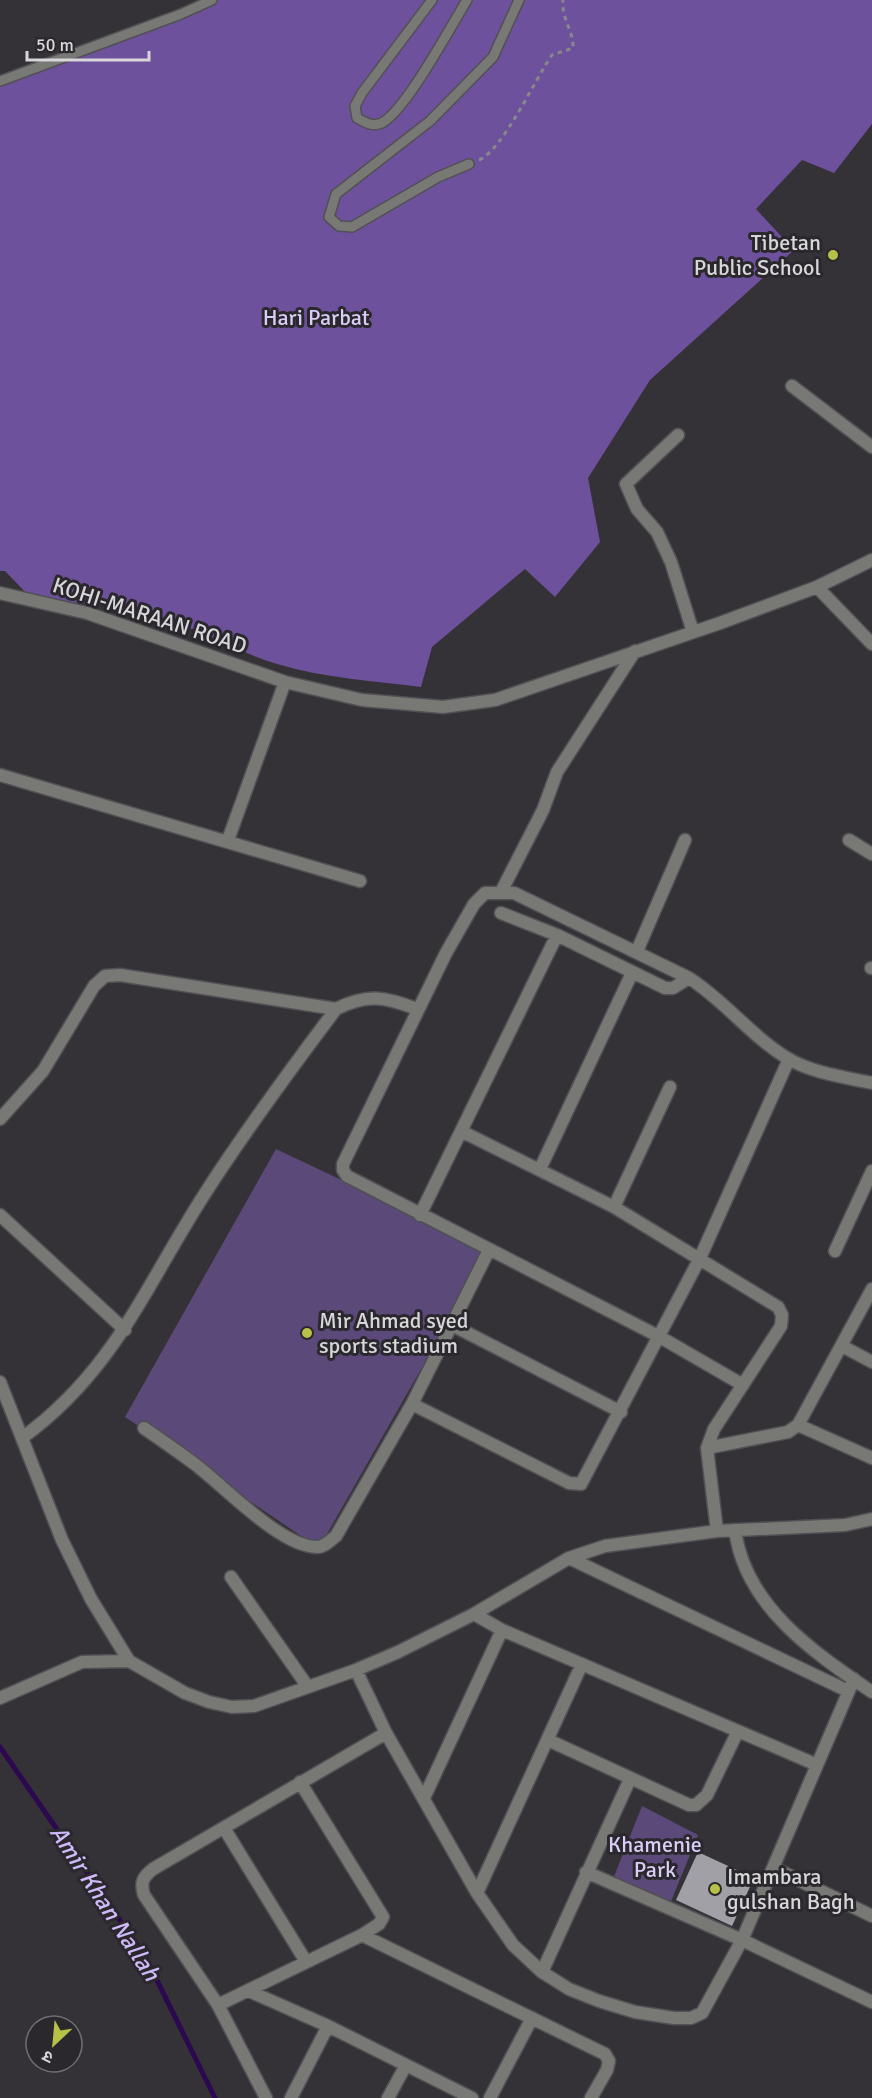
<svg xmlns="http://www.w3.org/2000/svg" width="872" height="2098" font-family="Signika,'Noto Sans Devanagari',sans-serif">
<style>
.green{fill:#5b4a79}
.forest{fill:#6e519c}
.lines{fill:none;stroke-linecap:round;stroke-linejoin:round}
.stream{stroke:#2c0850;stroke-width:5}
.building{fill:#a2a0a7}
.service-casing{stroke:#515054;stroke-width:12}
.minor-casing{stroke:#515054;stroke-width:15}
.path{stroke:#88878b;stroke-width:3;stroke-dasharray:4.5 4.5;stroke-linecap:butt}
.service{stroke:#787875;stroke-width:9}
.minor{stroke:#787875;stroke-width:12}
.poi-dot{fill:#b8c147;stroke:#2a282d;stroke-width:2}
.labels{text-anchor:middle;stroke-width:6;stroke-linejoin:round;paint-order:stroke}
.poi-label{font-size:22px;fill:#d7d6d9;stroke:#2a282d;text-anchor:start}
.park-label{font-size:22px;fill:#d9ccf6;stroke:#2a282d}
.street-label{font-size:22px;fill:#d7d6d9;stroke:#2a282d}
.water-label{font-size:24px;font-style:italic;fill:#ceb9f8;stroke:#2a282d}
</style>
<rect width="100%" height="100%" fill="#343237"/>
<path class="green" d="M276 1149 489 1250 319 1548 125 1417Z
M642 1806 698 1835 670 1904 613 1879Z"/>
<path class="forest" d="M209 0H872V124L834 173 802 160 756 209 794 250 650 380 588 478 600 542 555 597 525 569 432 647 421 687C373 681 324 678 277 664 244 654 216 638 185 626 135 606 85 603 33 600L5 571H0V81Z"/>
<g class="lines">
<path class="stream" d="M0 1747 146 1958 215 2098"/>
</g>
<path class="building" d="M698 1852 754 1878 732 1926 676 1900Z"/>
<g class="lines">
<g class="service-casing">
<path id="service" d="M432 0 362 93 355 106 357 118C365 122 370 126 379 124 402 118 452 24 467 0
M0 81 181 14 212 0
M469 164 438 177 352 227 339 226 329 217 336 194 430 121 493 57 519 0"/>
</g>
<g class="minor-casing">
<path id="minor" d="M792 386 872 447
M678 435 626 484 637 509 657 532 671 562 693 632
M817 587 872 644
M0 593 87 613 285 682 362 700 443 707 495 700 720 623 817 587 872 560
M0 775 360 881
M228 840 285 682
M849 840 872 854
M501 892 543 810 557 772 635 651
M501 913 557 935 665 988H673L689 978
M637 951 685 840
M871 968H872
M0 1119 43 1071 94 986 105 976 120 975 336 1009
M461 1131 614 1207 778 1307 782 1315 781 1326 714 1429 707 1448 717 1531
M540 1169 632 973
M614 1207 670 1087
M0 1215 125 1330
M420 1215 557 935
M835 1251 872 1171
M452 1325 621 1412
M842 1346 872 1362
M0 1382 62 1540 91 1599 129 1661
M743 1385 660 1337 347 1176 343 1170V1164L446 953 474 904 485 893H514L689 978C725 1001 751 1036 787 1058 812 1073 844 1077 872 1083
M412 1404 569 1483 581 1484 700 1258 789 1059
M798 1425 872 1458
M144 1428C161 1440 179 1452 196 1465 225 1487 281 1547 317 1547 324 1547 331 1540 336 1536L412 1404 489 1250
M22 1438C114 1371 145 1287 204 1195 245 1131 290 1070 336 1009 367 993 386 997 417 1009
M707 1448 788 1432 798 1425 872 1289
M735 1530C745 1606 813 1652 872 1692
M569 1558 848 1691
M231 1577 308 1687
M474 1614 502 1630 815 1764
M356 1670 386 1733 477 1893 513 1945 542 1972 569 1989 599 2001 635 2012 674 2018H691L702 2013 742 1940 854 1679
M0 1698 82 1662 129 1661 185 1693 209 1702 232 1707 254 1706 356 1670 398 1652 474 1614 569 1558 605 1546 717 1531 845 1525 872 1519
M548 1740 689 1805H696L707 1795 738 1731
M424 1798 502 1630
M224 1828 305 1960
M774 1868 872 1916
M586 1872 742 1940 872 2002
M477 1893 582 1664
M362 1935 605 2054 609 2061 607 2070 591 2098
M542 1972 630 1779
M249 1991 328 2026 472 2098
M218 2005 362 1935 379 1924 383 1917 300 1782
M266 2098 218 2005 144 1895C140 1882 143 1877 153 1869L386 1733
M291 2098 328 2026
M388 2098 406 2065
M490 2098 532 2018"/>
</g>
<path class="path" d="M479 160C503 150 535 79 552 55L573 48C574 32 561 18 563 0"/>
<use href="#service" class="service"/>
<use href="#minor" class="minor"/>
</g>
<g class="poi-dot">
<circle cx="833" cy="255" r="6"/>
<circle cx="307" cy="1333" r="6"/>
<circle cx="715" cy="1889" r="6"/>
</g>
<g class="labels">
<g class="poi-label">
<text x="821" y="250" text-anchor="end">Tibetan<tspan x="821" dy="25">Public School</tspan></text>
<text x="319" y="1328">Mir Ahmad syed<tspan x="319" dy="25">sports stadium</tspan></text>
<text x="727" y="1884">Imambara<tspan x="727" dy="25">gulshan Bagh</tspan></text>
</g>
<g class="park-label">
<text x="316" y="325">Hari Parbat</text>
<text x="655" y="1852">Khamenie<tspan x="655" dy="25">Park</tspan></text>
</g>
<g class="street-label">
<text transform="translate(150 615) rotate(18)" y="8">KOHI-MARAAN ROAD</text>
</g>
<g class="water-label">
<text transform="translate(105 1903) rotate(57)" y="8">Amir Khan Nallah</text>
</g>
</g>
<g transform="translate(54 2044) rotate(206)"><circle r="28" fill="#2a282d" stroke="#6f6e72" stroke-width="1.5"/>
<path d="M0-4.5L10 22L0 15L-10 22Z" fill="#b8c147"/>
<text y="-9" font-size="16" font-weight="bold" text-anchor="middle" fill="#d7d6d9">उ</text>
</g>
<path d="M27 51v9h122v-9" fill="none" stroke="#d7d6d9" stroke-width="3"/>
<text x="36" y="51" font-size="18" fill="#d7d6d9" stroke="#2a282d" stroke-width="4.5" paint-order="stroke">50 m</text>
</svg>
